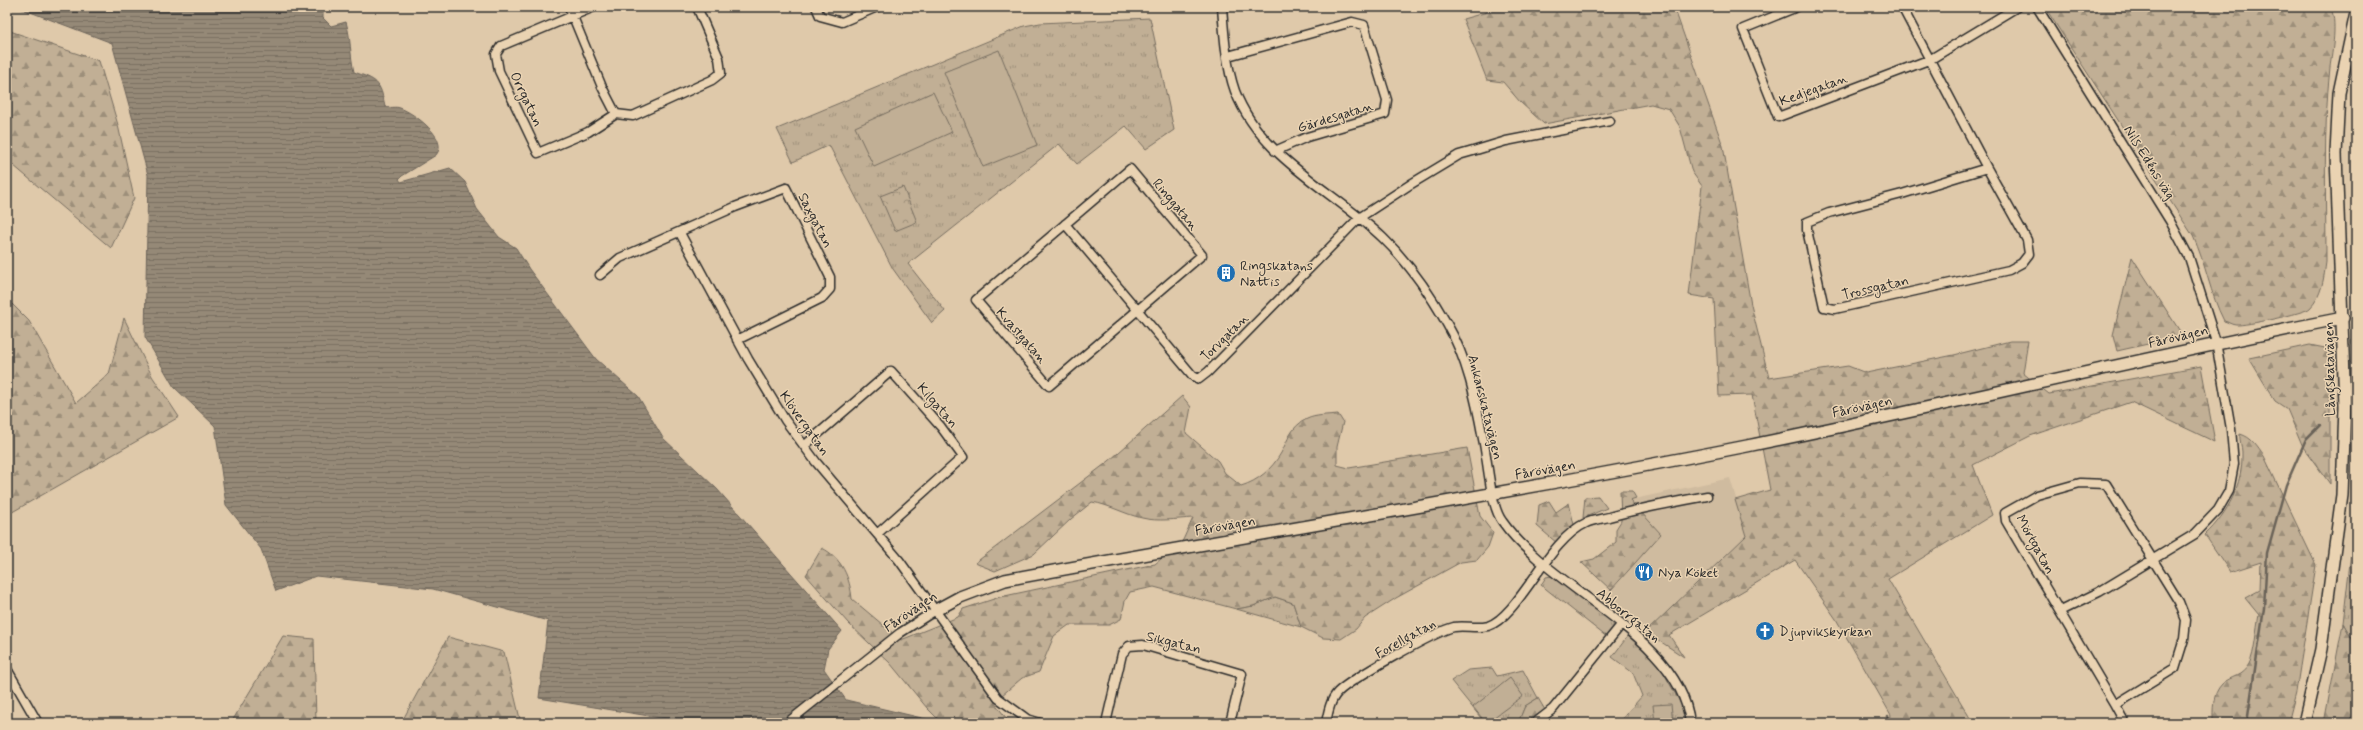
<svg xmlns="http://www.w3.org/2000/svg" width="2363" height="730" font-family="Mynerve,sans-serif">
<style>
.built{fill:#cfbb9f}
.grass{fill:url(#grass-tufts);stroke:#766d60}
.forest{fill:url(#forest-firs);stroke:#766d60}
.park{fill:url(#park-crowns);stroke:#766d60}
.pitch{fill:#c1af95;stroke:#766d60}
.water{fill:url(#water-rules);stroke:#6b6359}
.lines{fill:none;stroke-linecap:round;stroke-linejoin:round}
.stream{stroke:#6b6359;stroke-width:2.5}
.street-casing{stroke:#2b2b2b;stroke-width:11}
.secondary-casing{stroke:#2b2b2b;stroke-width:14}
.street{stroke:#ead3b2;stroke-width:8}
.secondary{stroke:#ead3b2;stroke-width:11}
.labels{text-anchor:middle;stroke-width:3;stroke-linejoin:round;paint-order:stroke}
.street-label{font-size:14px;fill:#2b2b2b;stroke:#ead3b2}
.poi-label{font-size:14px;fill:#2b2b2b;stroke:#ead3b2;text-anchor:start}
</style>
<defs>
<pattern id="grass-tufts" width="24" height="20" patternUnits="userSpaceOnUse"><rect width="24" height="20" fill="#c1af95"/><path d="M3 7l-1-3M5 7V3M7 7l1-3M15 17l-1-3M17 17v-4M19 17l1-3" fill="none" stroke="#9d8f7a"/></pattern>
<pattern id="forest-firs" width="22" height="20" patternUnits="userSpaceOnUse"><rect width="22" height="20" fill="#c1af95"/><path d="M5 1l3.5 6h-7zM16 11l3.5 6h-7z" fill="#9d8f7a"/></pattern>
<pattern id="park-crowns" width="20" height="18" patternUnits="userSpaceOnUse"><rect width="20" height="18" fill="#c1af95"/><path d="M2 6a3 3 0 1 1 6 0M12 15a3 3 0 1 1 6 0" fill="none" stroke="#9d8f7a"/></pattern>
<pattern id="water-rules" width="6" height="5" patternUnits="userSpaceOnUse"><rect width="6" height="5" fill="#958977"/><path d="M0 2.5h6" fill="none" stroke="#7a7062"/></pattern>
</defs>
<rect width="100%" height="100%" fill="#dfc9aa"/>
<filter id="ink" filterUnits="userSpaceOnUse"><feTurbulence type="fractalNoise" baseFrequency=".025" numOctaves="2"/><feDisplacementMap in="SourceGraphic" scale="8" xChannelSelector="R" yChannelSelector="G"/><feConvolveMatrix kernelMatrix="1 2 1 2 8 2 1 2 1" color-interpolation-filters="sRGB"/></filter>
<g filter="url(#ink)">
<path class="built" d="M1730 478 1747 536 1647 631 1605 598 1661 534 1630 500Z"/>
<path class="grass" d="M1150 18 1174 130 1146 149 1126 126 1077 164 1059 144 908 264 945 311 932 323 893 269 829 145 793 162 777 129 1024 26 1040 23Z
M2354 528 2356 530V646L2343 623Z
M1557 575 1616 624 1615 629 1608 638 1541 585 1546 577Z
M1275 597 1293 603 1301 627 1236 609 1253 606Z
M1628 636 1650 650 1657 661 1685 711 1686 723H1618L1642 696 1633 673 1612 657Z
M1492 668 1497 676 1523 670 1538 698 1525 706 1518 723H1485L1451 681 1468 670Z"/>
<path class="forest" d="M1505 7H1674L1723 146 1751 305 1769 378 1848 366 1866 373 1954 355 2010 341H2028L2023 373 2049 394 2201 366 2215 442 2131 402 2030 436 1973 465 1992 515 1888 579 1973 723H1889L1891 715 1836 619 1795 560 1669 635 1684 657 1646 632 1746 536 1735 500 1770 490 1752 395 1719 396 1714 299 1689 295 1702 186 1692 172 1680 127 1669 109 1651 104 1544 124 1520 102 1503 82 1487 80 1463 19Z
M2059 7H2330C2338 19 2332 53 2330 67 2323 132 2326 197 2326 262 2324 277 2322 296 2310 308 2306 313 2244 326 2236 325 2232 325 2228 322 2224 321 2210 294 2206 264 2193 236L2048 12Z
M7 30 99 61 118 125 134 198 111 248 7 160Z
M2356 70V281L2353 132Z
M2132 257 2183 336 2117 351 2113 335Z
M7 299 29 321 76 403 109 374 124 318 152 376 179 417 7 515Z
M2310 345 2330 349V484L2303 447 2287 409 2275 401 2249 358Z
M1182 396 1191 407 1186 433 1218 461 1225 473 1241 486C1258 481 1272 469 1281 453 1288 440 1291 426 1307 419 1315 415 1328 415 1338 414L1343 422 1337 447V465L1349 468 1467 448 1480 516 1493 533 1488 547 1477 560 1461 562 1396 598 1365 618 1356 629 1341 639 1323 638 1301 627 1293 603 1275 597 1253 606 1236 609 1154 587 1130 592 1125 601 1121 619 1109 625H1069L1054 636 1039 672 1022 678 994 702 1010 723H942L927 708 890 663 848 623 806 575 822 548C842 558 850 578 852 599L901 640 958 617 963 609 1000 597 1155 564 1183 540 1193 518C1176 519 1158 522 1142 518 1124 514 1110 505 1092 502L1071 519 1034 554 995 571 975 563 1109 461Z
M2356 418V530L2354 528Z
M2240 434C2252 437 2257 447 2264 456L2316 565 2296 692 2288 723 2213 722C2213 710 2212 694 2222 684 2232 675 2241 678 2249 664 2255 653 2256 628 2259 615L2245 598 2260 590 2261 562 2230 572 2205 535C2228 513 2243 485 2242 452 2242 446 2239 440 2240 434Z
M1620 491H1632L1636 498 1630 500 1661 534 1611 590 1581 562 1594 559 1616 542V529L1621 521Z
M1598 496 1607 508 1583 518 1585 497Z
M1549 501 1556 512 1569 503 1574 525 1557 543 1537 526 1539 505Z
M2343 623 2356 646V723H2324Z
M283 636 314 639 316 723H231Z
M448 637 504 652 521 723H401Z
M1538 698 1545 710 1523 723H1518L1525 706Z"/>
<path class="park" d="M903 187 917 222 895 231 880 196Z"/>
<path class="pitch" d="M999 50 1037 145 983 167 944 72Z
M933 92 952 132 874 167 855 127Z
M1510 678 1523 696 1486 723 1473 707Z
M1671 704 1673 723H1655L1653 705Z"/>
<path class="water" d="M17 7H323V18L331 26 346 22C351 38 350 55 354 72 377 80 380 81 385 106 390 109 395 106 400 108 414 113 450 139 436 155L402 176 399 179 401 182 450 168 465 182 477 209 499 237 516 248 529 269 596 359 638 396 663 438 717 489 842 631 828 649 824 669 846 700 926 719 933 723H774L770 719 754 717 744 723H692L539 698 548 621 433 589 316 576 276 591 261 549 226 505 215 426 174 387 145 337 148 175 112 43Z"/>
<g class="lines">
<path class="stream" d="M1887 723 1888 716
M2247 723 2264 608 2267 553 2286 485 2306 439 2320 425"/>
<g class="street-casing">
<path id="street" d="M569 7 602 87 616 114
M594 7 501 46 496 54 499 71 538 153 588 132 616 114
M816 7 820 16 842 22 877 7
M1222 7C1224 34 1226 66 1235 91 1261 159 1333 190 1383 238 1409 263 1429 292 1447 324 1467 358 1476 400 1483 439 1488 460 1490 505 1502 521 1549 589 1681 636 1690 723
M1797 7 1743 29 1778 117 1931 59 2017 7
M1902 7 1987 168 2027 240 2029 254 2022 263 2009 270 1835 309 1824 307 1807 230V222L1829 213 1902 194 1987 168
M2037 7 2170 221 2189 257 2216 342 2231 429 2234 464 2229 491 2218 510 2195 534 2099 592 2060 611
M1228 56 1352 22 1364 25 1387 100 1385 114 1307 137 1275 151
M616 114 633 116 712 80 721 73 719 58 697 7
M1130 169 1202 255 1049 386 976 300Z
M1065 224 1193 376 1199 379 1208 372 1359 218 1411 184 1459 155 1473 151 1506 141 1610 121
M680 233 748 359 785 420 816 462 899 560 998 698 1027 719 1040 723
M600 275 620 258 735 207 786 188 830 277V289L822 298 737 340
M804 446 891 371 941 427 963 457 877 534
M2080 483 2106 484 2179 602 2186 620 2184 639 2175 668 2115 705 2006 521 2005 513 2037 495Z
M7 669 38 723
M2115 705 2125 723
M787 723 900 633 936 610
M1106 723 1122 654 1129 646 1143 645 1242 674 1230 723
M1326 723C1328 713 1330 700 1338 692 1351 679 1436 631 1454 627 1465 625 1477 629 1488 626 1519 616 1548 540 1586 523 1593 520 1601 519 1609 517 1641 508 1674 502 1707 496
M1535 723 1553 709 1621 625"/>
</g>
<g class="secondary-casing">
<path id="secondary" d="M936 610 960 597 1005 580C1252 534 1501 495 1747 446 1946 406 2143 357 2343 318
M2304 723 2321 649 2342 495 2345 406 2336 154 2339 93 2356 13"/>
</g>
<use href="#street" class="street"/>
<use href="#secondary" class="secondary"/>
</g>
</g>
<defs>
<g id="building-disc" transform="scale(1)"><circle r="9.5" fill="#1f6fb2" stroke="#ead3b2"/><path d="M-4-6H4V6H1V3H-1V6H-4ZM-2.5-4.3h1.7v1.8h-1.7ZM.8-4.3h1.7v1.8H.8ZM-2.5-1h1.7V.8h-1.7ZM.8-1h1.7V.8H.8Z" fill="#fff"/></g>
<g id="restaurant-disc" transform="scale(1)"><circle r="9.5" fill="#1f6fb2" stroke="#ead3b2"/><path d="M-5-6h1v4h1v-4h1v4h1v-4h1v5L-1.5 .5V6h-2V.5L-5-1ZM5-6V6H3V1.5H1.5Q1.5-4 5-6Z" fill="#fff"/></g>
<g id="church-disc" transform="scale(1)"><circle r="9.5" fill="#1f6fb2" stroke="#ead3b2"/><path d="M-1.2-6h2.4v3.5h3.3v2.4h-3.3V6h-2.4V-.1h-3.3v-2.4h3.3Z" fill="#fff"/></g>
</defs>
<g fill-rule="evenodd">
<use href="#building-disc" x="1226" y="273"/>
<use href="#restaurant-disc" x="1644" y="572"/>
<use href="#church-disc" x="1765" y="631"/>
</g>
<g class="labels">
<g class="street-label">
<text transform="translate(1813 89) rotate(-20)" y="5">Kedjegatan</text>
<text transform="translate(527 99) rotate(65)" y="5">Orrgatan</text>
<text transform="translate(1335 116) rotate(-17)" y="5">Gärdesgatan</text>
<text transform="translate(2150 162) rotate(58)" y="5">Nils Edéns väg</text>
<text transform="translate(1176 204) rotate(50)" y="5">Ringgatan</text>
<text transform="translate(816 220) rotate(63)" y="5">Saxgatan</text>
<text transform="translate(1875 287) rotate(-13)" y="5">Trossgatan</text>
<text transform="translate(1022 335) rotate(49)" y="5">Kvastgatan</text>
<text transform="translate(2178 336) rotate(-13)" y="5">Fårövägen</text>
<text transform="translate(1224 337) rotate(-45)" y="5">Torvgatan</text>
<text transform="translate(2329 369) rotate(-91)" y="5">Långskatavägen</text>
<text transform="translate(938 405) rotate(49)" y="5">Kilgatan</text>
<text transform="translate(1862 406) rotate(-12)" y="5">Fårövägen</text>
<text transform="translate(1486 407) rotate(76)" y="5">Ankarskatavägen</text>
<text transform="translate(805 423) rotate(55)" y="5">Klövergatan</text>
<text transform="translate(1545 469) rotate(-10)" y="5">Fårövägen</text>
<text transform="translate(1225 525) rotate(-10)" y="5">Fårövägen</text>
<text transform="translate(2036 544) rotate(61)" y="5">Mörtgatan</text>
<text transform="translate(910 611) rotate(-34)" y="5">Fårövägen</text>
<text transform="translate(1629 615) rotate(39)" y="5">Abborrgatan</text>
<text transform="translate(1405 638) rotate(-29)" y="5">Forellgatan</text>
<text transform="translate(1174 642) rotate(14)" y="5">Sikgatan</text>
</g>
<g class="poi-label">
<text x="1240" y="270">Ringskatans<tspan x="1240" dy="16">Nattis</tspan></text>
<text x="1658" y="577">Nya Köket</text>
<text x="1779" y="636">Djupvikskyrkan</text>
</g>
</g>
<rect width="2363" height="730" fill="none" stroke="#ead3b2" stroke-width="24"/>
<rect x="12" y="12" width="2339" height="706" fill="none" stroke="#2b2b2b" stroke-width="1.5" filter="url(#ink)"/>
</svg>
